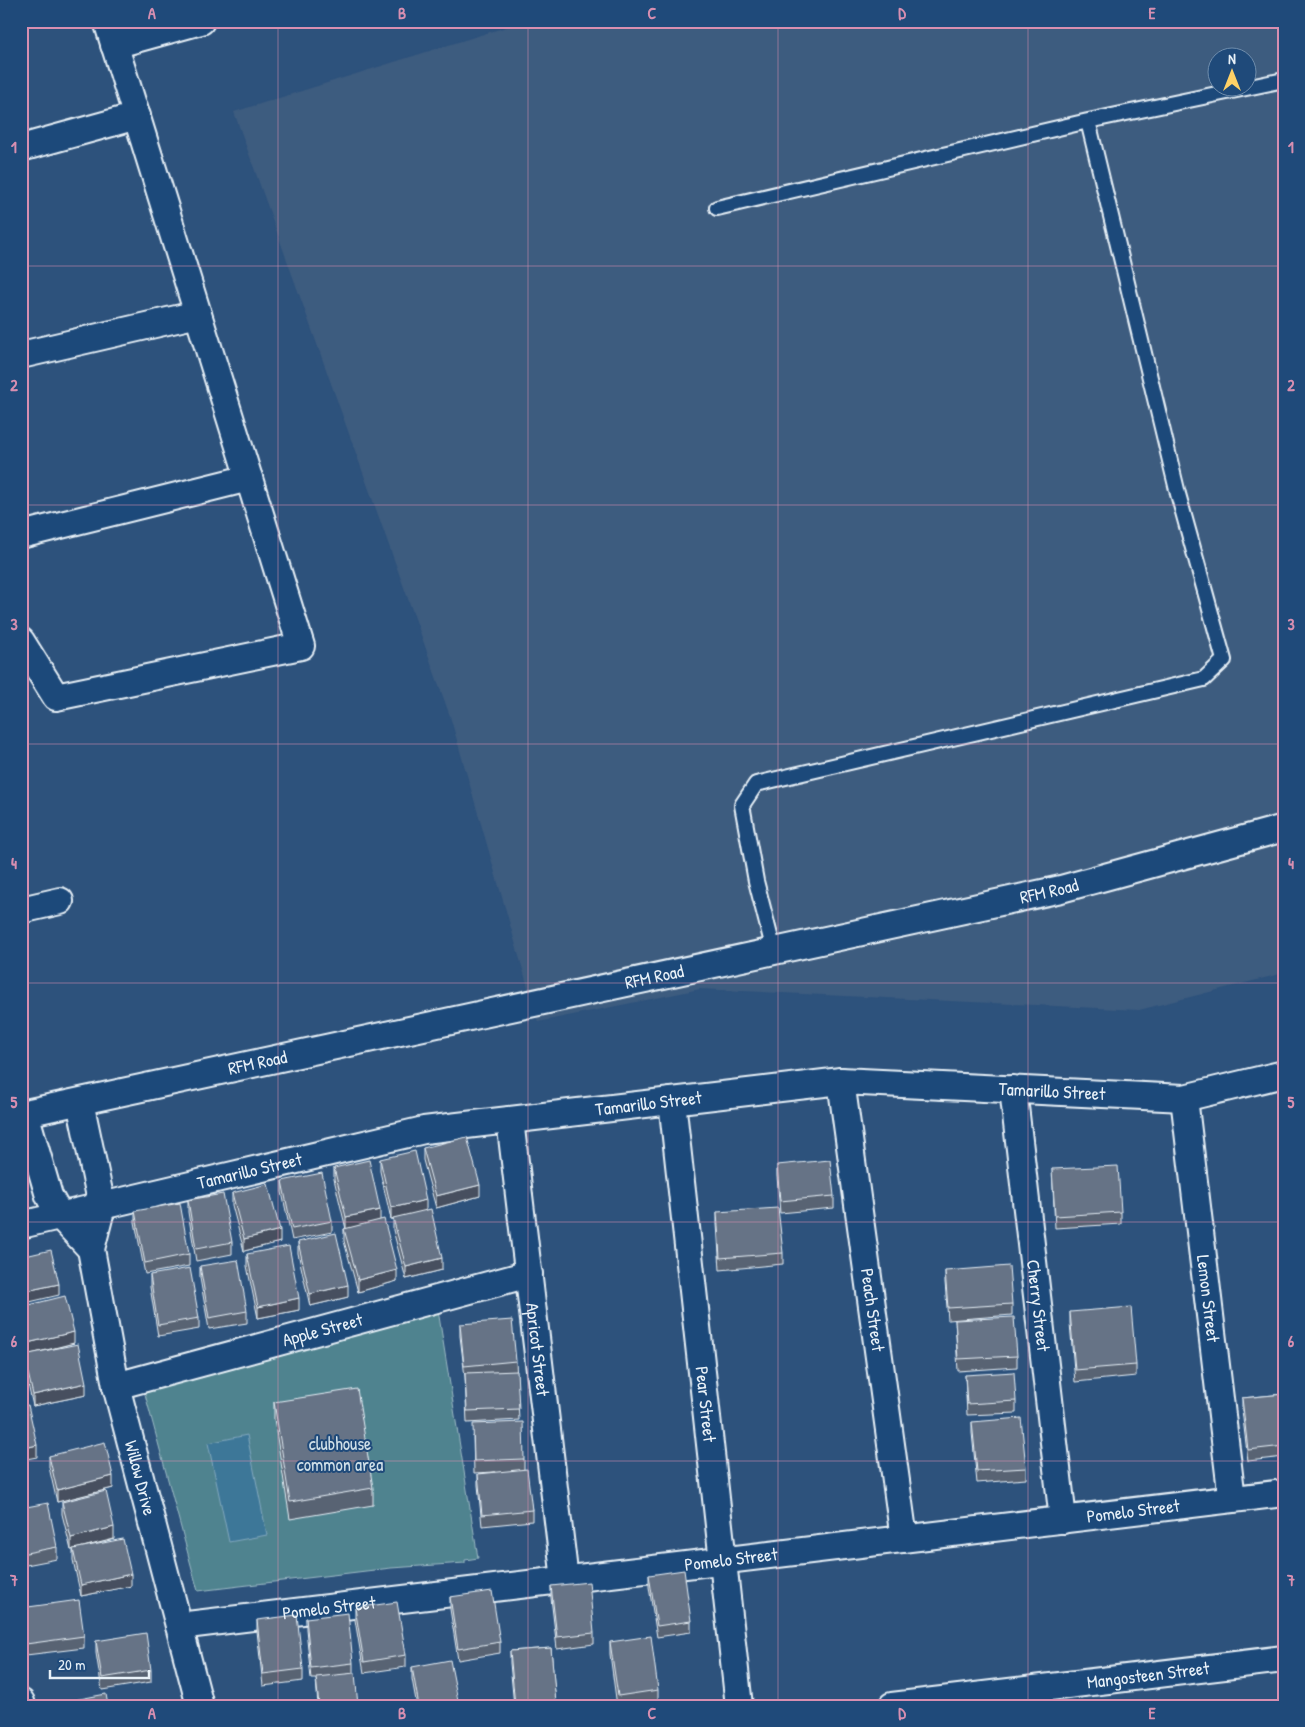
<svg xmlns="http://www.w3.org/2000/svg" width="1305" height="1727" font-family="'Patrick Hand',sans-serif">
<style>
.built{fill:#3e5c7f;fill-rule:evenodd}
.green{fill:#50838f;stroke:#9cbac4}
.water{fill:#3e7798;stroke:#82a8be}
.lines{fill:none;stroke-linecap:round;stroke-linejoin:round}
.service-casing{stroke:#e8f1f8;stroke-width:18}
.minor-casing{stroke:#e8f1f8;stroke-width:30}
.service{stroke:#1f4a7a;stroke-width:14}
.minor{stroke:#1f4a7a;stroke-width:26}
.wall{fill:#586373;stroke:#e8f1f8}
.shaded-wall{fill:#47505e;stroke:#e8f1f8}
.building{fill:#667386;stroke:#e8f1f8}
.grid{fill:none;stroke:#d78fb1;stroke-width:1;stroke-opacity:0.55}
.labels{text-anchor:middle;stroke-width:4;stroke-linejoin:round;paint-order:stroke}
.street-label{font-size:18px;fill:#e8f1f8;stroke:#1f4a7a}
.park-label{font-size:18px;fill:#d1e0e8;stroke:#1f4a7a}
.neatline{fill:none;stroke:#d78fb1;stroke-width:2}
.grid-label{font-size:16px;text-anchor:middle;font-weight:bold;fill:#d78fb1}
</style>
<rect width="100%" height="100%" fill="#2d527c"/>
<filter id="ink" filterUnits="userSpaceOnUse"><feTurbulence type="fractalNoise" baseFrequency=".02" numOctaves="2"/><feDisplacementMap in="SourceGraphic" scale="10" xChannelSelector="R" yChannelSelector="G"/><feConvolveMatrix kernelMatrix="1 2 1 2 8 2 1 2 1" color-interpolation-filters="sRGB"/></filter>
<g filter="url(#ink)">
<path class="built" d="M526 21H1284V973L1139 1010 700 989 538 1022 450 716 234 112ZM1218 58H1248V88H1218Z"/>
<path class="green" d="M437 1304 478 1558 465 1560V1563L391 1568 198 1591 142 1383Z"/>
<path class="water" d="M247 1435 267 1535 229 1542 208 1443Z"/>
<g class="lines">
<g class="service-casing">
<path id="service" d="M717 208 1088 121
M774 951 756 881 742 805 756 784 1204 679 1224 660 1178 494 1088 121 1284 80"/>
</g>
<g class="minor-casing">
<g id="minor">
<path d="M114 45 201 21"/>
<path d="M21 148 137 116"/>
<path d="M21 355 198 314"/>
<path d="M21 535 249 478"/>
<path d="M21 641 56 697 301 646 107 21"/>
<path d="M21 910 60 901"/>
<path id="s1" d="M841 1081 904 1539"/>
<path id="s2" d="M1013 1089 1063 1520"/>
<path id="s3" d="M1184 1098 1232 1499"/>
<path id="s4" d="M672 1101 739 1706"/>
<path id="s5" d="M80 1102 102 1206 91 1249 116 1386 200 1706"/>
<path d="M25 1113 49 1196 60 1216 91 1249"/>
<path id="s6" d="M21 1114 1061 889 1284 828"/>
<path id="s7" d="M510 1120 565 1580"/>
<path id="s8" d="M21 1225 424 1130 841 1081 1184 1098 1284 1074"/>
<path id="s9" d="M116 1386 529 1274"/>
<path id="s10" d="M179 1626 1284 1493"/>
<path d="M21 1702 22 1706"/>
<path id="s11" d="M892 1706 1284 1659"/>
</g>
</g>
<use href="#service" class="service"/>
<use href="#minor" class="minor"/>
</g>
<path class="wall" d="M423 1148 480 1196 436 1208 423 1160Z
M380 1159 426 1210 442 1270 406 1279 393 1230V1219H391L380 1171Z
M777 1165 834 1196V1208L780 1213 777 1176Z
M334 1168 380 1220 397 1281 358 1292 344 1241V1229H346L334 1179Z
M1052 1169 1121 1212V1224L1055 1228Z
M282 1181 332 1221V1232L292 1240 282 1192Z
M232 1193 280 1242 244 1251 232 1205Z
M188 1200 232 1242V1254L196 1261 188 1212Z
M135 1211 189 1254V1266L145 1274 135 1222Z
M717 1212 783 1253V1264L720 1270 717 1224Z
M298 1242 348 1297 310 1306 298 1253Z
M247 1254 299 1310 258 1318 247 1266Z
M200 1266 247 1311V1323L209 1329 200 1278Z
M945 1271 1012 1304V1315L948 1320 945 1282Z
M150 1275 199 1318V1329L158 1336 150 1287Z
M21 1307 74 1343 33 1354 86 1395 33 1406 24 1367V1356H23L21 1350Z
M1070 1312 1136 1365V1376L1075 1382 1070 1323Z
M955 1320 1017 1356V1367L958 1371Z
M460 1324 516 1361 519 1420 467 1423 465 1377 460 1336Z
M965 1375 1016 1401V1413L967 1415Z
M1284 1394V1457L1248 1461 1242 1410V1398Z
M274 1402 373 1488V1505L290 1519 274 1419Z
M972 1422 1026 1468V1479L977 1483 972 1433Z
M473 1436 524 1459V1469L532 1510V1521L482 1526 478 1485V1474L495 1472 474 1473Z
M49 1456 113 1488 57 1502 49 1467Z
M62 1502 114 1539 71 1550 62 1514Z
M21 1508 57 1547V1559L21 1566Z
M73 1549 131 1586 81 1596 73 1560Z
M649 1575 691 1621V1632L657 1637 649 1587Z
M551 1586 594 1633V1644L557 1649 551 1598Z
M450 1597 500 1642V1653L458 1660 450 1609Z
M21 1608 84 1636V1648L26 1655 21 1620Z
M355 1608 406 1655V1667L364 1673 355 1620Z
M306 1618 353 1663V1673L358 1706H318L316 1679H311L306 1629Z
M257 1620 303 1669V1681L263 1686 257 1631Z
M96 1641 151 1670V1682L102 1690 96 1653Z
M610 1642 658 1690V1702L630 1706H617L610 1654Z
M551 1648 556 1706H514L510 1663V1651Z
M412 1667 459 1706H417L412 1679Z"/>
<path class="shaded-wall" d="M480 1185V1196L436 1208V1196Z
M426 1200V1212L391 1219V1208Z
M380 1210V1221L346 1229V1217Z
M280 1230V1242L244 1251V1239Z
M442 1258V1270L406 1279V1267Z
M397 1270V1281L358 1292V1280Z
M59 1284V1295L21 1304V1292Z
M348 1285V1297L310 1306V1294Z
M299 1298V1310L258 1318V1307Z
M74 1332V1343L23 1356V1344Z
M86 1383V1395L33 1406V1395Z
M37 1445V1457L21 1460V1449Z
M113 1476V1488L57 1502V1490Z
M114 1527V1539L71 1550V1538Z
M131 1574V1586L81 1596V1585Z"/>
<path class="building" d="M467 1137 480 1185 436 1196 423 1148Z
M415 1151 426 1200 391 1208 380 1159Z
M369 1160 380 1210 346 1217 334 1168Z
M830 1160 834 1196 780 1201 777 1165Z
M1118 1166 1121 1212 1055 1216 1052 1169Z
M322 1173 332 1221 292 1229 282 1181Z
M268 1184 280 1230 244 1239 232 1193Z
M223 1194 232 1242 196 1249 188 1200Z
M180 1203 189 1254 145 1263 135 1211Z
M778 1208 783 1253 720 1258 717 1212Z
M431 1209 442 1258 406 1267 393 1218Z
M384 1219 397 1270 358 1280 344 1229Z
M336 1233 348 1285 310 1294 298 1242Z
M289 1246 299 1298 258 1307 247 1254Z
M51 1250 59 1284 21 1292V1257Z
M238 1260 247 1311 209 1318 200 1266Z
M1009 1266 1012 1304 948 1308 945 1271Z
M190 1268 199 1318 158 1325 150 1275Z
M65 1296 74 1332 23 1344 21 1339V1307Z
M1131 1307 1136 1365 1075 1370 1070 1312Z
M1014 1317 1017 1356 958 1359 955 1320Z
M512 1320 516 1361 464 1366 460 1324Z
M78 1344 86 1383 33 1395 24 1355Z
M517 1371 519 1409 467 1411 465 1373Z
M1014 1372 1016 1401 967 1404 965 1375Z
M357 1389 373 1488 290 1502 274 1402Z
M1284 1394V1446L1248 1450 1242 1398Z
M28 1405 37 1445 21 1449V1406Z
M1021 1418 1026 1468 977 1471 972 1422Z
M523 1422 524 1459 474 1461 473 1424Z
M105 1442 113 1476 57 1490 49 1456Z
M527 1469 532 1510 482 1515 478 1474Z
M106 1491 114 1527 71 1538 62 1502Z
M48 1503 57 1547 21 1554V1508Z
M123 1539 131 1574 81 1585 73 1549Z
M684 1570 691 1621 657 1626 649 1575Z
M589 1582 594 1633 557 1637 551 1586Z
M492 1591 500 1642 458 1649 450 1597Z
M79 1600 84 1636 26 1644 21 1608Z
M397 1602 406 1655 364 1662 355 1608Z
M348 1613 353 1663 311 1668 306 1618Z
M297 1615 303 1669 263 1674 257 1620Z
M146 1633 151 1670 102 1678 96 1641Z
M651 1636 658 1690 618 1696 610 1642Z
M551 1648 556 1703 515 1706 510 1651Z
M450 1660 459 1706H419L412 1667Z
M355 1673 358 1706H319L316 1677Z
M106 1694 108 1706H48V1705Z"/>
</g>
<path class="grid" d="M278 21V1706M528 21V1706M778 21V1706M1028 21V1706M21 266H1284M21 505H1284M21 744H1284M21 983H1284M21 1222H1284M21 1461H1284"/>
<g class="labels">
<g class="street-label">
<text dy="6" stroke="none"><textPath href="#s6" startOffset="1052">RFM Road</textPath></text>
<text dy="6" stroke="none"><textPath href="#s6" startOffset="648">RFM Road</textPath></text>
<text dy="6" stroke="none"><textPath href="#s6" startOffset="242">RFM Road</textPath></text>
<text dy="6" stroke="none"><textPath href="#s8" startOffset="1045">Tamarillo Street</textPath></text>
<text dy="6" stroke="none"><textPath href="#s8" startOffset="640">Tamarillo Street</textPath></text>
<text dy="6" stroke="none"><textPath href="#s8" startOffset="235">Tamarillo Street</textPath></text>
<text dy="6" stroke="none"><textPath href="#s3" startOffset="202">Lemon Street</textPath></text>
<text dy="6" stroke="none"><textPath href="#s2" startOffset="218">Cherry Street</textPath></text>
<text dy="6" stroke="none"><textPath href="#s1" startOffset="231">Peach Street</textPath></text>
<text dy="6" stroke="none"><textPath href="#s9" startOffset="214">Apple Street</textPath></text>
<text dy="6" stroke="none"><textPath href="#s7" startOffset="231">Apricot Street</textPath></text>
<text dy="6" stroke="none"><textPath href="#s4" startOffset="305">Pear Street</textPath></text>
<text dy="6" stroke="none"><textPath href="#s5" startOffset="385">Willow Drive</textPath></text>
<text dy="6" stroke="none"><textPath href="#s10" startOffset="961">Pomelo Street</textPath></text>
<text dy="6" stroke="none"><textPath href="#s10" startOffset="556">Pomelo Street</textPath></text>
<text dy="6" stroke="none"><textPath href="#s10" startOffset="151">Pomelo Street</textPath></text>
<text dy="6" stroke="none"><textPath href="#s11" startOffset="258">Mangosteen Street</textPath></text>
</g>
<g class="park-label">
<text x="340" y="1450">clubhouse<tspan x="340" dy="21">common area</tspan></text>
</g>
</g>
<rect width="1305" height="1727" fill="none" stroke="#1f4a7a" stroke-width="55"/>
<g transform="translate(1232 72)"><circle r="24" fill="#1f4a7a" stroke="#6f8dac"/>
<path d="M0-4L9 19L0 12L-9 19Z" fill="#ffd166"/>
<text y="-8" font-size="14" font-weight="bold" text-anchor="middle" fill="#e8f1f8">N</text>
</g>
<path d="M50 1670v8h99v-8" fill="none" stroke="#e8f1f8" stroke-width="2.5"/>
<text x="58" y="1670" font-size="15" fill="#e8f1f8" stroke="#1f4a7a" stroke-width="4" paint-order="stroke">20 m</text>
<rect x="28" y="28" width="1250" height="1672" class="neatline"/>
<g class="grid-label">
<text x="152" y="19">A</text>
<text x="402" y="19">B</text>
<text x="652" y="19">C</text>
<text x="902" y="19">D</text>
<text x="1152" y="19">E</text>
<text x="14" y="153">1</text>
<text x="1291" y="153">1</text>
<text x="14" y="391">2</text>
<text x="1291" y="391">2</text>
<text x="14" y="630">3</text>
<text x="1291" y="630">3</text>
<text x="14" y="869">4</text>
<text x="1291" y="869">4</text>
<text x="14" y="1108">5</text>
<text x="1291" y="1108">5</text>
<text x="14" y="1347">6</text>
<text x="1291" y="1347">6</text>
<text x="14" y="1586">7</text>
<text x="1291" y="1586">7</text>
<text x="152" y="1719">A</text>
<text x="402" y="1719">B</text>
<text x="652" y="1719">C</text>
<text x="902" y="1719">D</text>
<text x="1152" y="1719">E</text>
</g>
</svg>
